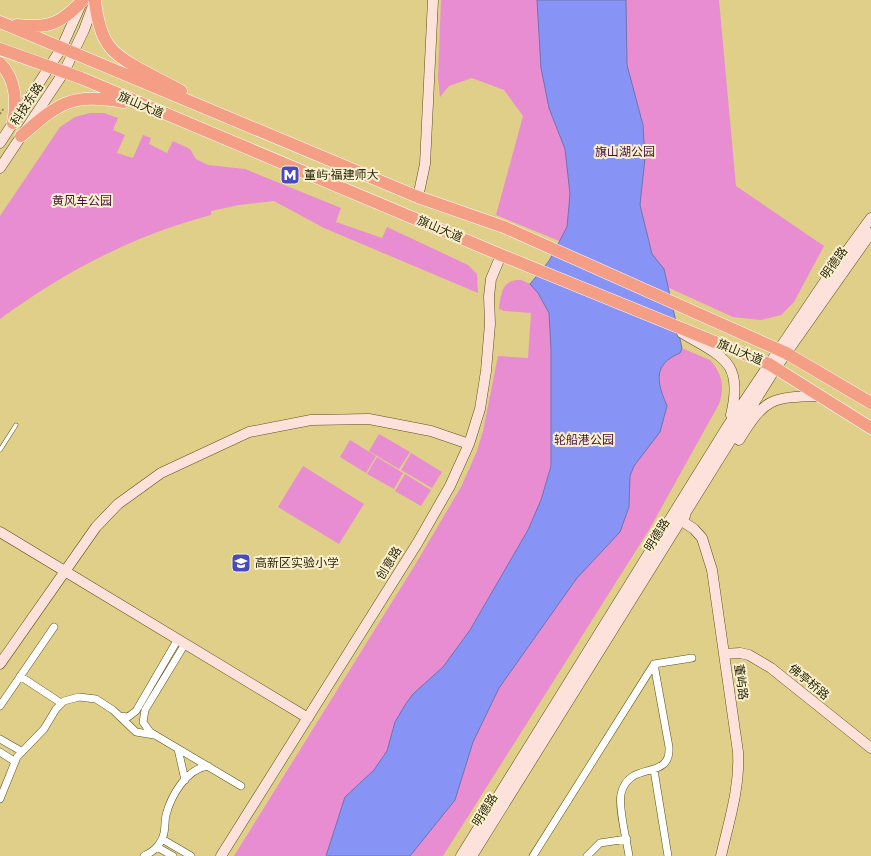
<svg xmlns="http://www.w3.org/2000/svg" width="871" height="856" font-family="Poppins,'Noto Sans SC',sans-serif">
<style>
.green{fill:#e88dd1}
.water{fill:#8894f5;stroke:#6d74af}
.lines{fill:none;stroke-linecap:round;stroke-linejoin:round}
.lane-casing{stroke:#5c501b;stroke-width:4.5}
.street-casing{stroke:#5c501b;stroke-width:8}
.secondary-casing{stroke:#5c501b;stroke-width:11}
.highway-casing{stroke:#fff;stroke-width:13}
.path{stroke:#867b4a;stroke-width:1.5;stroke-dasharray:2 2;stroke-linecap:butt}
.lane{stroke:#fff;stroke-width:3.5}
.street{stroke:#fff;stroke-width:7}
.secondary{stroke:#fce2db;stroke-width:10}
.highway{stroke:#f49e86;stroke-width:12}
.labels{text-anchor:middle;stroke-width:4;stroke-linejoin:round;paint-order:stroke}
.street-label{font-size:12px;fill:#2e280b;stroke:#f8f0ce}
.park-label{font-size:12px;fill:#49103e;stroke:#f8f0ce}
.poi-label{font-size:12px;fill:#2e280b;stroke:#f8f0ce;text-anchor:start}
</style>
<rect width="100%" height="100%" fill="#dfcf89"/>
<path class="green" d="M441 0H719L736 186 824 246 794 302 781 315 761 320 733 317 623 267 496 215 523 116 504 90 472 78 449 86 440 97 438 77Z
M90 113H104L118 118 113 130 125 135 117 153 133 158 143 135 151 138 149 144 167 153 173 141 190 149 196 159 208 165 245 169 341 208 336 222 382 238 387 227 468 265 477 274 478 293 324 228 274 201 239 205 211 211V215C134 235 64 272 0 319V216L60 127 75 117Z
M521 280 710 360C722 373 725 387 719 404L649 530 443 856H234L415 565 461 487 477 451 483 431 498 356 528 358 531 313 504 311 499 309C501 293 502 279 521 280Z
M379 434 410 452 399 469 369 451Z
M350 440 376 456 366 473 340 457Z
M411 453 442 472 432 488 401 470Z
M377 457 403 473 394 489 367 474Z
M303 466 364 504 339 544 278 507Z
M405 474 431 490 421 506 395 491Z"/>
<path class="water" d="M537 0H626L627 65 643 125 645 158 640 205 652 254 664 269 682 348 680 353C652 365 657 382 667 406L660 432 634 466 630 476 629 507 620 532 577 578 499 688 473 742 455 800 410 856H326L345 797 374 770 387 751 395 722 405 705 413 694 443 667 470 630 528 530 541 500 551 466V349L549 313 538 293 530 284 549 261 567 227 570 194 565 149 549 108 541 68Z"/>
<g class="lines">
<g class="lane-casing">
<path id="lane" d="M0 450 16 425"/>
</g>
<g class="street-casing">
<path id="street" d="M185 644 145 710 143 722 150 732 241 786
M20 676 61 703
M0 706 54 627
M120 716 128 717 136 711 178 639
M0 739 21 751
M178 749 185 780
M0 752 14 761
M654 770 668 856
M0 799 17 757 44 729 56 709 64 701 79 697 96 699 113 710 136 732 154 735
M162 839 191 856
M157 847 173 856
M144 856C152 852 158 848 162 839 166 832 164 824 166 815 171 796 186 769 208 766
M533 856 654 664 692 658
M587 856 600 843 627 839
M629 856C627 841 618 808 621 794 629 759 671 782 669 747L654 664"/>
</g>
<g class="secondary-casing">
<path id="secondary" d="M0 143 61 49 82 2
M0 168 64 72 84 30 95 0
M418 197 425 164 433 0
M682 333C722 357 744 361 731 415
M739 440C765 398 771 397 820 396
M685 516 682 521 694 529 702 538 712 570 738 752C740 788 729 821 721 856
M0 532 308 718
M724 654 740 653 749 655 771 668 871 748
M0 664 96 527 118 504 161 473 249 432 311 420 369 419 431 431 469 444
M221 856 418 542 450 486 469 444 480 409 486 371 490 324 489 296 491 279 501 255
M461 856 729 424 825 281 871 218
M472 856 775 369 871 233"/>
</g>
<g class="highway-casing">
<path id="highway" d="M95 1C97 17 100 35 110 47 122 63 162 80 181 91
M0 22 418 197 504 227 786 353 871 403
M17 25C50 29 61 23 83 0
M0 49 81 78 501 255 769 364 871 428
M0 63C16 79 17 103 13 123
M21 136C60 102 71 93 124 102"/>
</g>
<path class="path" d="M0 114 4 108"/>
<use href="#lane" class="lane"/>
<use href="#street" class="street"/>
<use href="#secondary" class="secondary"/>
<use href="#highway" class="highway"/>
</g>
<defs>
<g id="metro-square" transform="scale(1)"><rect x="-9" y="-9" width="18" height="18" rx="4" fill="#494ac0" stroke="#f8f0ce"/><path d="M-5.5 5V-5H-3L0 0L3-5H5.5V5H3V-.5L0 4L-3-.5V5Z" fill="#fff"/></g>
<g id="school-square" transform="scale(1)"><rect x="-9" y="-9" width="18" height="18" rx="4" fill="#494ac0" stroke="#f8f0ce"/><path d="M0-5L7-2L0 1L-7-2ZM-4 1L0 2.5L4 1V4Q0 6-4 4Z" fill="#fff"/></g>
</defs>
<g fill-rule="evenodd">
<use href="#metro-square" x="290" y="175"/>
<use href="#school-square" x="241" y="563"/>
</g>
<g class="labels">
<g class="street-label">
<text transform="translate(27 104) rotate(-56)" y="4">科技东路</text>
<text transform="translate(141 105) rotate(23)" y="4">旗山大道</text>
<text transform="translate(440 229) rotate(23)" y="4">旗山大道</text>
<text transform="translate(834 263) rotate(-54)" y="4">明德路</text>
<text transform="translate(740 352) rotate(22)" y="4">旗山大道</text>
<text transform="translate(657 535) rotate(-58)" y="4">明德路</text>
<text transform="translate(389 563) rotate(-58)" y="4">创意路</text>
<text transform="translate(741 682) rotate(82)" y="4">董屿路</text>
<text transform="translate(809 682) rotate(39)" y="4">佛亭桥路</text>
<text transform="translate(485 810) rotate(-58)" y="4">明德路</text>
</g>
<g class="park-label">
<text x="625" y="156">旗山湖公园</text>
<text x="82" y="205">黄风车公园</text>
<text x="584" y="444">轮船港公园</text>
</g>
<g class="poi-label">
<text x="304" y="179">董屿·福建师大</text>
<text x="255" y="567">高新区实验小学</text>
</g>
</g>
</svg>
